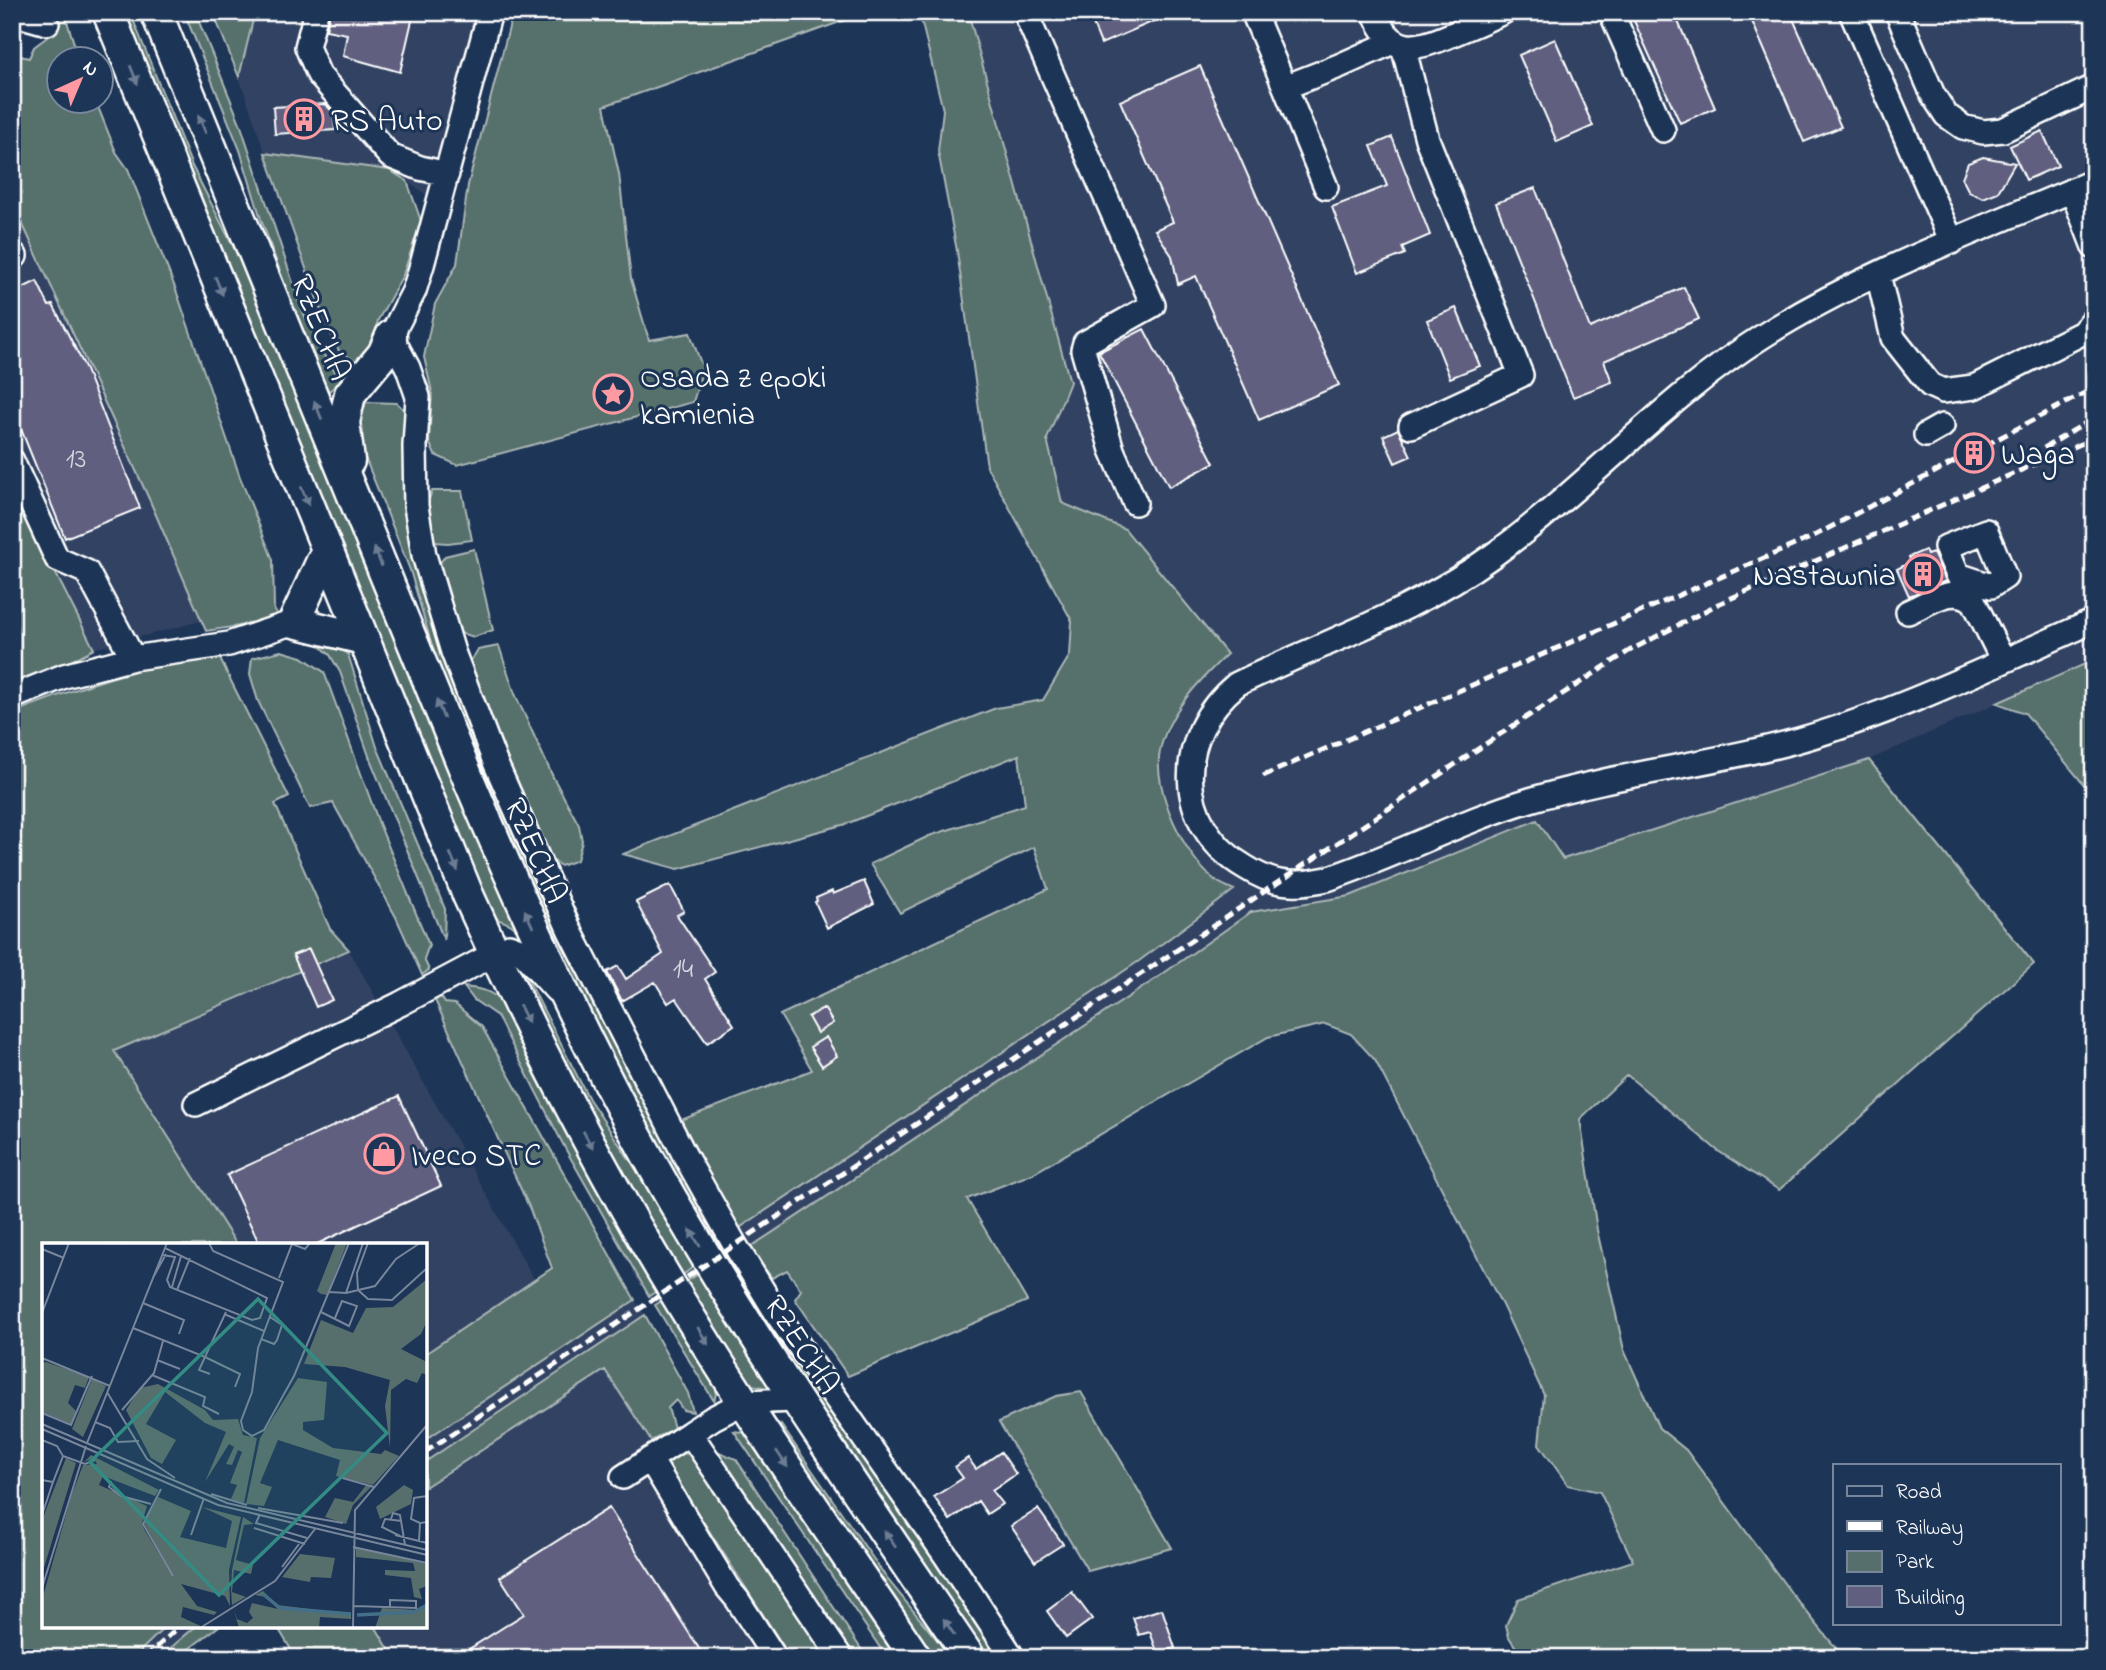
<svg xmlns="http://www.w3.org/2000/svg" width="2106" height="1670" font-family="'Indie Flower',sans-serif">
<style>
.built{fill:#314263}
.green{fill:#576f6c;stroke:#abb7b6;stroke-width:2}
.building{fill:#605f80;stroke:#fff;stroke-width:2}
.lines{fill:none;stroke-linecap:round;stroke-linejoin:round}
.minor-casing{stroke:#fff;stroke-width:28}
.major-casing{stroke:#fff;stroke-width:35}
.minor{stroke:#1d3557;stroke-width:23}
.major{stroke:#1d3557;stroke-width:30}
.rail{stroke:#fff;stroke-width:5;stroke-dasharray:10 5;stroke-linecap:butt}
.oneway{fill:#6c7c92}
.labels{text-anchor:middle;stroke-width:6;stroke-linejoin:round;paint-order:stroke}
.number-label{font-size:28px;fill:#d7d7df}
.poi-label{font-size:32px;fill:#fff;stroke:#1d3557;text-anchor:start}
.street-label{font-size:32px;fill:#fff;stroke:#1d3557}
.inset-river{fill:none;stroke:#436f88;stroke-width:3.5}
.inset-road{fill:none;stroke:#77869a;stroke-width:2}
.view{fill:#338b84;fill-opacity:0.15;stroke:#338b84;stroke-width:3.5}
.inset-edge{fill:none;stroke:#fff;stroke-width:3.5}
</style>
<rect width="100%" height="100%" fill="#1d3557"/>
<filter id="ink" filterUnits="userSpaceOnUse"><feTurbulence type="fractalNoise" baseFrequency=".0143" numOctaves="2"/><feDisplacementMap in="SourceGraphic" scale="14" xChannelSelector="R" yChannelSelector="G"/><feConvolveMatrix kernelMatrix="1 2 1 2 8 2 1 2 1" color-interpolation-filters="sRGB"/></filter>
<g filter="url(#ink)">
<path class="built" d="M255 12H476L430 197 389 170 265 153 239 77Z
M968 12H2094V660L1869 760 1563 859 1536 820 1350 896 1251 912 1154 980 749 1248 738 1229 1139 961 1234 890 1215 880 1196 861 1176 828 1160 780V751L1174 718 1192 690 1226 654 1125 529 1062 503 1047 439 1070 382Z
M12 201 150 501 201 621 94 649 12 487Z
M349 950 534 1279 425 1354V1245H237L114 1051Z
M635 1300 645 1315 425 1462V1440Z
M605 1370 791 1658H394L375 1626H425V1487Z
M166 1626H196L159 1658H133Z"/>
<path class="green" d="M58 12H64L79 59 60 60V102H96L116 152 128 169 176 290 240 477 273 560 274 609 277 615 239 626 206 631 150 501 12 201V31L18 45 16 55 29 58 34 47 50 35Z
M122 12H130L192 166 256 291 521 933 510 924 492 917Z
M184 12H195L240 123 302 310 328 363 343 380 329 391 322 387 261 219 240 150Z
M213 12H255L239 77Z
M513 12H868L604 106 619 174 631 279 649 340 690 333 703 369 693 402 457 465 435 455 429 442 432 392 424 357 435 304 457 264 468 185Z
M916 12H968L1070 382 1047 439 1062 503 1125 529 1227 654C1200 680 1168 712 1160 751 1152 788 1185 858 1215 880 1220 884 1228 887 1234 890L1139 961 738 1229 681 1120 812 1070 780 1015 1048 889 1034 847 900 913 870 864 929 836 1025 805 1019 755 846 824 678 869 623 854 996 708 1043 700 1070 655 1072 621 987 467 957 251 938 151 943 110 920 15Z
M265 153 389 170 407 181 421 221 403 275 378 320 372 345 362 365 339 351 324 319Z
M366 402 397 403 407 413 411 534 538 885 597 1011 726 1246 718 1252 659 1149 577 993 504 829 452 703 435 656 410 570 360 445 359 425Z
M12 487 94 649 12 691Z
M432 491H462L472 540 448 543 434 542 427 505Z
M474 549 493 630 474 637 460 633 440 563 445 556Z
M314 640 338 647 348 654 377 747 445 909 444 940 370 759 340 672 330 655Z
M499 646 515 694 553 777 579 825 582 841 577 860 561 866 546 856 474 681 471 660 478 650Z
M281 651 302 657 324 672 380 826 429 945 424 959 429 970 422 975 396 917 333 803 310 808 258 701 250 674 252 658Z
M218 655 289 797 275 804 330 929 349 950 114 1051 237 1245H44V1626H166L133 1658H12V713C79 687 146 663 218 655Z
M2094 660V797L2025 713 1997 703Z
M1869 760 2034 964 1779 1190 1718 1151 1627 1075 1580 1119 1597 1230 1624 1350 1659 1428 1686 1450 1792 1594 1844 1658H1523L1509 1637 1506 1625 1518 1599 1633 1561 1600 1492 1568 1485 1539 1444 1544 1395 1502 1305 1375 1060 1351 1034 1325 1024 1268 1037 1032 1174 967 1199 1027 1301 848 1376 795 1299 801 1290 787 1270 772 1278 749 1248 1154 980 1251 912 1350 896 1537 820 1563 859Z
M520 964 589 1099 662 1208 696 1265 680 1277 658 1239 542 1023 517 965Z
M464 987C483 989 493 991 506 1006L657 1291 649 1296 566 1150 497 1016 474 1000Z
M440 995 445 1003 455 1004 482 1027 635 1300 425 1440V1354L552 1268 529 1207 434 998Z
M731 1252 1004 1658H986L821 1413 721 1258Z
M700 1273 773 1389 747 1384 684 1283Z
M663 1300 717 1390 714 1401 655 1305Z
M645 1315 688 1393 693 1412 683 1410 676 1400 668 1408 674 1428 651 1441 605 1370 425 1487V1462Z
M1081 1392 1172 1548 1088 1571 999 1422 1056 1396Z
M781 1425 888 1580 952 1658H930L777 1430Z
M734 1431 747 1433 899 1658H887Z
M719 1452 736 1459 867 1658H849L726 1471Z
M683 1453 694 1455 830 1658H791L666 1464Z
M196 1626H219L177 1658H159Z
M277 1626H375L394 1658H296Z"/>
<path class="building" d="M330 12H414L400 72 343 56 347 34 326 30Z
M1088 12H1175L1101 44Z
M1630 12H1674L1715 108 1680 123Z
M1748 12H1790L1841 127 1804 142Z
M1555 39 1593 126 1557 142 1519 55Z
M1200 66 1339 385 1259 420 1196 276 1178 284 1172 256 1155 230 1173 222 1120 101Z
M325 104 334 113 335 130 275 134 273 107Z
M2042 131 2058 166 2026 180 2010 146Z
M1392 137 1430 235 1402 247 1405 254 1357 273 1332 207 1387 186 1371 146Z
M1983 157 2015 163 1998 192 1983 198 1969 192 1962 178 1968 163Z
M1535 188 1590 328 1684 287 1699 319 1604 361 1612 382 1573 397 1496 203Z
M37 281 49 306 53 305 84 365 140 508 65 538 12 407V293Z
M1456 308 1480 366 1450 378 1427 320Z
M1144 329 1214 463 1169 487 1099 352Z
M1398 429 1411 456 1395 463 1383 436Z
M1925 550 1927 555 1933 553 1946 581 1909 596 1897 569 1911 562 1909 557Z
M864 881 874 904 827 928 815 902 817 901 816 898 832 891 833 894Z
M670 885 684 911 677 915 715 972 705 979 734 1025 707 1043 676 998 668 1003 655 982 622 1001 607 972 618 966 626 979 663 954 636 902Z
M309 949 332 1000 316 1007 293 955Z
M824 1008 833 1023 817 1033 808 1017Z
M826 1037 837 1056 822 1066 810 1047Z
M399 1096 441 1186 315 1245H260L227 1175Z
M1001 1452 1016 1474 992 1491 1002 1504 987 1514 978 1501 950 1520 934 1497 963 1478 955 1467 968 1458 976 1469Z
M609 1508 705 1658H455L524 1614 500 1577Z
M1038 1509 1063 1544 1035 1562 1011 1526Z
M1072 1592 1092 1619 1066 1638 1047 1611Z
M1162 1609 1175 1648 1158 1654 1150 1632 1139 1635 1133 1618Z"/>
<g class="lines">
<g class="minor-casing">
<path id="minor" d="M316 12 307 47 319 75 390 156 420 168 447 174
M490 12 422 265 414 291 391 336 408 368 418 397 415 446 416 506 424 555 438 602 453 652 495 762 570 931 685 1156 735 1245 779 1317 946 1556 1013 1658
M1025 12 1153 305 1085 343 1083 350 1112 450 1135 503
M1253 12 1285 87
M1374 12C1393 57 1416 50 1453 34 1470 27 1486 20 1503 12
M1611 12 1663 130
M1851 12 1952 242
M1897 12 1933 95 1946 115 1963 127 1983 132 2003 130 2094 87
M12 13 47 23
M1403 46 1427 139 1521 375 1411 426
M2094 181C1983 229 1866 271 1763 336 1664 398 1587 488 1492 556 1415 612 1322 643 1237 684 1174 735 1173 825 1245 867 1256 874 1268 880 1280 882 1296 885 1312 882 1327 879 1396 856 1460 821 1530 800 1618 773 1710 765 1799 740 1901 711 1997 663 2094 621
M1326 187 1285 87 1339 66 1395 41
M2072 190 2094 247
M12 257 15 256
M1878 274 1893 338 1930 385 1943 391 1974 387 2082 333 2094 319
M1926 435 1942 426
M12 461 57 559 87 572 133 658
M1986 531 2005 577 1991 586 1958 575 1946 547Z
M1908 612C1929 603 1955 583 1974 602L2003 661
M12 697 64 676 133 658 229 644 294 622
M196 1104 400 1004 509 946 520 950 556 990
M796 1400 744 1402 713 1418 690 1433 841 1658
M650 1459 727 1587 737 1599 775 1658
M623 1477 690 1433"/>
</g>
<g class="major-casing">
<path id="major" d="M108 12 468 895C528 1029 595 1160 671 1286 747 1413 833 1535 916 1658
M156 12 468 778C529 922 594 1065 673 1201 764 1358 868 1507 970 1658
M349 461 344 422 350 394 383 354 391 336
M327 550 294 622 363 639"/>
</g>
<use href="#minor" class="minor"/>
<use href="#major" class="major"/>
<path class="rail" d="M2031 456 2094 418
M1263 776 1808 539 2094 388
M425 1452 1499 735 1629 651 1718 604 2094 438
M145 1658 180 1626"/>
</g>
<defs><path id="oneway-solid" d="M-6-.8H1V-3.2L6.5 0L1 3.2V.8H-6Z" transform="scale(1.75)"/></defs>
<g class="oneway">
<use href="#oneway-solid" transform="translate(134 75) rotate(68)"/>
<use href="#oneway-solid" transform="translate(202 124) rotate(-112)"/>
<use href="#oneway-solid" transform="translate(219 286) rotate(68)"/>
<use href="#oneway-solid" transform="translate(318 410) rotate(-112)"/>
<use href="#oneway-solid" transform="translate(305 496) rotate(68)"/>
<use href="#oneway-solid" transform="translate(378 557) rotate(-112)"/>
<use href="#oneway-solid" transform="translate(440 709) rotate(-112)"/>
<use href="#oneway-solid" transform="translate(454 862) rotate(67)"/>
<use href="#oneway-solid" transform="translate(529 919) rotate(-115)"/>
<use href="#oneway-solid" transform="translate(524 1014) rotate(64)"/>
<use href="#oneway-solid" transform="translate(588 1140) rotate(62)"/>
<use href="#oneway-solid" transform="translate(695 1238) rotate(-121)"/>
<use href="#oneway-solid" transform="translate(703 1336) rotate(58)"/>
<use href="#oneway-solid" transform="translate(782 1459) rotate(56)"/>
<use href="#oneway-solid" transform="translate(890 1539) rotate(-124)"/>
<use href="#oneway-solid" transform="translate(949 1627) rotate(-124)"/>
</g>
</g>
<defs>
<g id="building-ring" transform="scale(2.0125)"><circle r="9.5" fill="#1d3557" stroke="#ff9aa2" stroke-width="1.5"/><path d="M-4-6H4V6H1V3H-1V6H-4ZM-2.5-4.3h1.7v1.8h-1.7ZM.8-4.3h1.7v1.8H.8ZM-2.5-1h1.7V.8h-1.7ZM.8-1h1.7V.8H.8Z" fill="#ff9aa2"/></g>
<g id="sight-ring" transform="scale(2.0125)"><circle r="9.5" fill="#1d3557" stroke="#ff9aa2" stroke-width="1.5"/><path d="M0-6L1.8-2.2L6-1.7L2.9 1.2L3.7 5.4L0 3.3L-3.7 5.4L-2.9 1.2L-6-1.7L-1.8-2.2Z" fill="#ff9aa2"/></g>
<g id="shop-ring" transform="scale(2.0125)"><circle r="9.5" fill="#1d3557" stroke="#ff9aa2" stroke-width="1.5"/><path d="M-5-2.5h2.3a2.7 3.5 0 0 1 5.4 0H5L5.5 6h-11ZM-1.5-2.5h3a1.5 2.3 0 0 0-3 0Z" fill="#ff9aa2"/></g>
</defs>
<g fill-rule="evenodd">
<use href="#building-ring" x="304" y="119"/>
<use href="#sight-ring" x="613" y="394"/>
<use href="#building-ring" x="1974" y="453"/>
<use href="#building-ring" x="1923" y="574"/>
<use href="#shop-ring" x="384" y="1154"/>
</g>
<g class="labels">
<g class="number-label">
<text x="76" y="467">13</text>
<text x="683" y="977">14</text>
</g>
<g class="poi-label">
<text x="331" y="130">RS Auto</text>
<text x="640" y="387">Osada z epoki<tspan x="640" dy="37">kamienia</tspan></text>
<text x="2001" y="464">Waga</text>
<text x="1896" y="585" text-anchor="end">Nastawnia</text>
<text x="411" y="1165">Iveco STC</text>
</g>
<g class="street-label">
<text transform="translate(322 327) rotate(68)" y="11">RZECHA</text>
<text transform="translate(537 850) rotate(66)" y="11">RZECHA</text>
<text transform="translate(803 1344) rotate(57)" y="11">RZECHA</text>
</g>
</g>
<g transform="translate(42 1243)">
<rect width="385" height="385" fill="#1d3557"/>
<path d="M294 0H305L285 52 279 51 275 48ZM385 36V78L379 91 359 106 385 119V132L380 130 375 140 364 136 349 147 348 205 343 163 348 137 303 124 262 121 279 77 311 90 324 65 351 64ZM4 119 47 134 43 145 33 142 26 160 34 168 29 181 0 169V120ZM256 135 285 139 282 177 261 179V187L291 205 339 211 343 207 357 213 331 242 294 233 298 217 236 197 218 240 230 244 222 263 204 261 218 195ZM50 136 64 143 41 194 30 186ZM116 141 163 167 171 177 196 176 201 192 215 195 202 260 189 256 195 242 188 240 200 209 196 207 190 222 184 221 192 204 187 201 163 239 184 189 163 180 123 149 104 181 134 197 120 221 109 215 84 167 98 145ZM49 212 117 247 113 253 61 233 57 242 105 263 100 280 102 286 131 334 102 280 116 254 149 268 138 294 184 305 190 278 160 264 199 274 187 327 188 363 183 353 139 341 155 363 175 369 172 372 141 364 139 374 163 385H0V357L29 254 41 222 55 221 52 215 42 219ZM24 215 34 220 0 331V277ZM325 241 329 244 311 262 304 281 283 274 293 255 311 259ZM362 242 371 247 369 261 338 276 334 264ZM201 274 212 281 202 282 194 317 211 322 209 331 192 327 190 349 204 354 190 362 189 346 190 327ZM314 304 385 321V343L377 346 380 356 372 354 369 335 343 332V327L373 328 371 320 314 314ZM258 311 293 315 289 335 269 334 268 339 240 334ZM221 348 235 362 309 371V376L278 374 277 385H197L191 364 195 376 205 380 211 375 207 369 210 360 236 366 224 354 213 352ZM385 361V385H333L340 365 374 367Z" fill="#576f6c"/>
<path class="inset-river" d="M221 351 238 365 309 371M315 372 372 369 385 362"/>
<path class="inset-road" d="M167 0 171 8 241 39 216 105 210 149 199 178 201 187 210 193 222 187 252 133 307 0M326 0 315 30 316 47 326 56 350 57 385 25M250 1 263 6 268 0M0 6 22 15M120 12 133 14 125 37 128 44 210 77 218 75 225 55 123 5M112 33 124 11M237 35 250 1M130 44 139 13M135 47 148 15M287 49 304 50 321 0M304 50 333 43 354 16 378 0M101 60 142 77 137 91M279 69 307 83 315 63 300 58 293 75M0 70 27 0M182 71 222 88M91 85 163 114 184 69M219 96 232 101 235 97 240 82 228 74M163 114 198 131 193 144M163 114 157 127 168 131M0 115 68 143M115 117 138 126M110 132 163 154 161 163 177 171M65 149 105 216 133 235M80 167 112 130 121 98M0 170 29 182 50 133M53 179 68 185 76 199 97 198M0 181 185 260 385 307M0 186 176 262 385 312M0 197 15 203 21 213 11 239 0 237M45 200 125 0M21 213 43 221 53 217M297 234 332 244M69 238 67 244 79 253 109 261M119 246 101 281 131 333M169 251 205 262M216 265 301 280M218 271 214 280 265 295M0 272 11 239M349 276 351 270 358 272 363 302M378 280 369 276 372 255 385 253M212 285 263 301M149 292 162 255M353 292 385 300M358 293 340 284 343 276 360 278M377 298 378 280 385 279M311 304 385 320M240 324 257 301M0 345 44 203M312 363 374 365V358L348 357V364M158 385 233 338 273 286M311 385 313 267 385 182"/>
<path class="view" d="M216 56 345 190 177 352 48 219Z"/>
<rect width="385" height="385" class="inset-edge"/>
</g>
<rect width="2106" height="1670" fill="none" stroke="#1d3557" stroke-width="42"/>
<rect x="21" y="21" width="2064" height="1628" fill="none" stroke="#fff" stroke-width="2.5" filter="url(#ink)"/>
<rect x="1833" y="1464" width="228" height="161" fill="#1d3557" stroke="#77869a" stroke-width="2"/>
<rect x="1847" y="1486" width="35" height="10" fill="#1d3557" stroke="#77869a" stroke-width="2"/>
<text x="1896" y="1498" font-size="21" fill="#ffffff">Road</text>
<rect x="1847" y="1521" width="35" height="10" fill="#ffffff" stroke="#77869a" stroke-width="2"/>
<text x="1896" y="1534" font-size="21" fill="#ffffff">Railway</text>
<rect x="1847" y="1551" width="35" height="21" fill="#576f6c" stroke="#77869a" stroke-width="2"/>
<text x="1896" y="1568" font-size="21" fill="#ffffff">Park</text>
<rect x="1847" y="1586" width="35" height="21" fill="#605f80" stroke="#77869a" stroke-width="2"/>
<text x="1896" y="1604" font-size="21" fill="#ffffff">Building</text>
<g transform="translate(80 80) rotate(44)"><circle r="33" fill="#1d3557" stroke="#77869a" stroke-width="2"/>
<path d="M0-5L12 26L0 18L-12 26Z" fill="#ff9aa2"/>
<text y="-10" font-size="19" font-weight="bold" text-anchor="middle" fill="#ffffff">N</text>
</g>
</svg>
